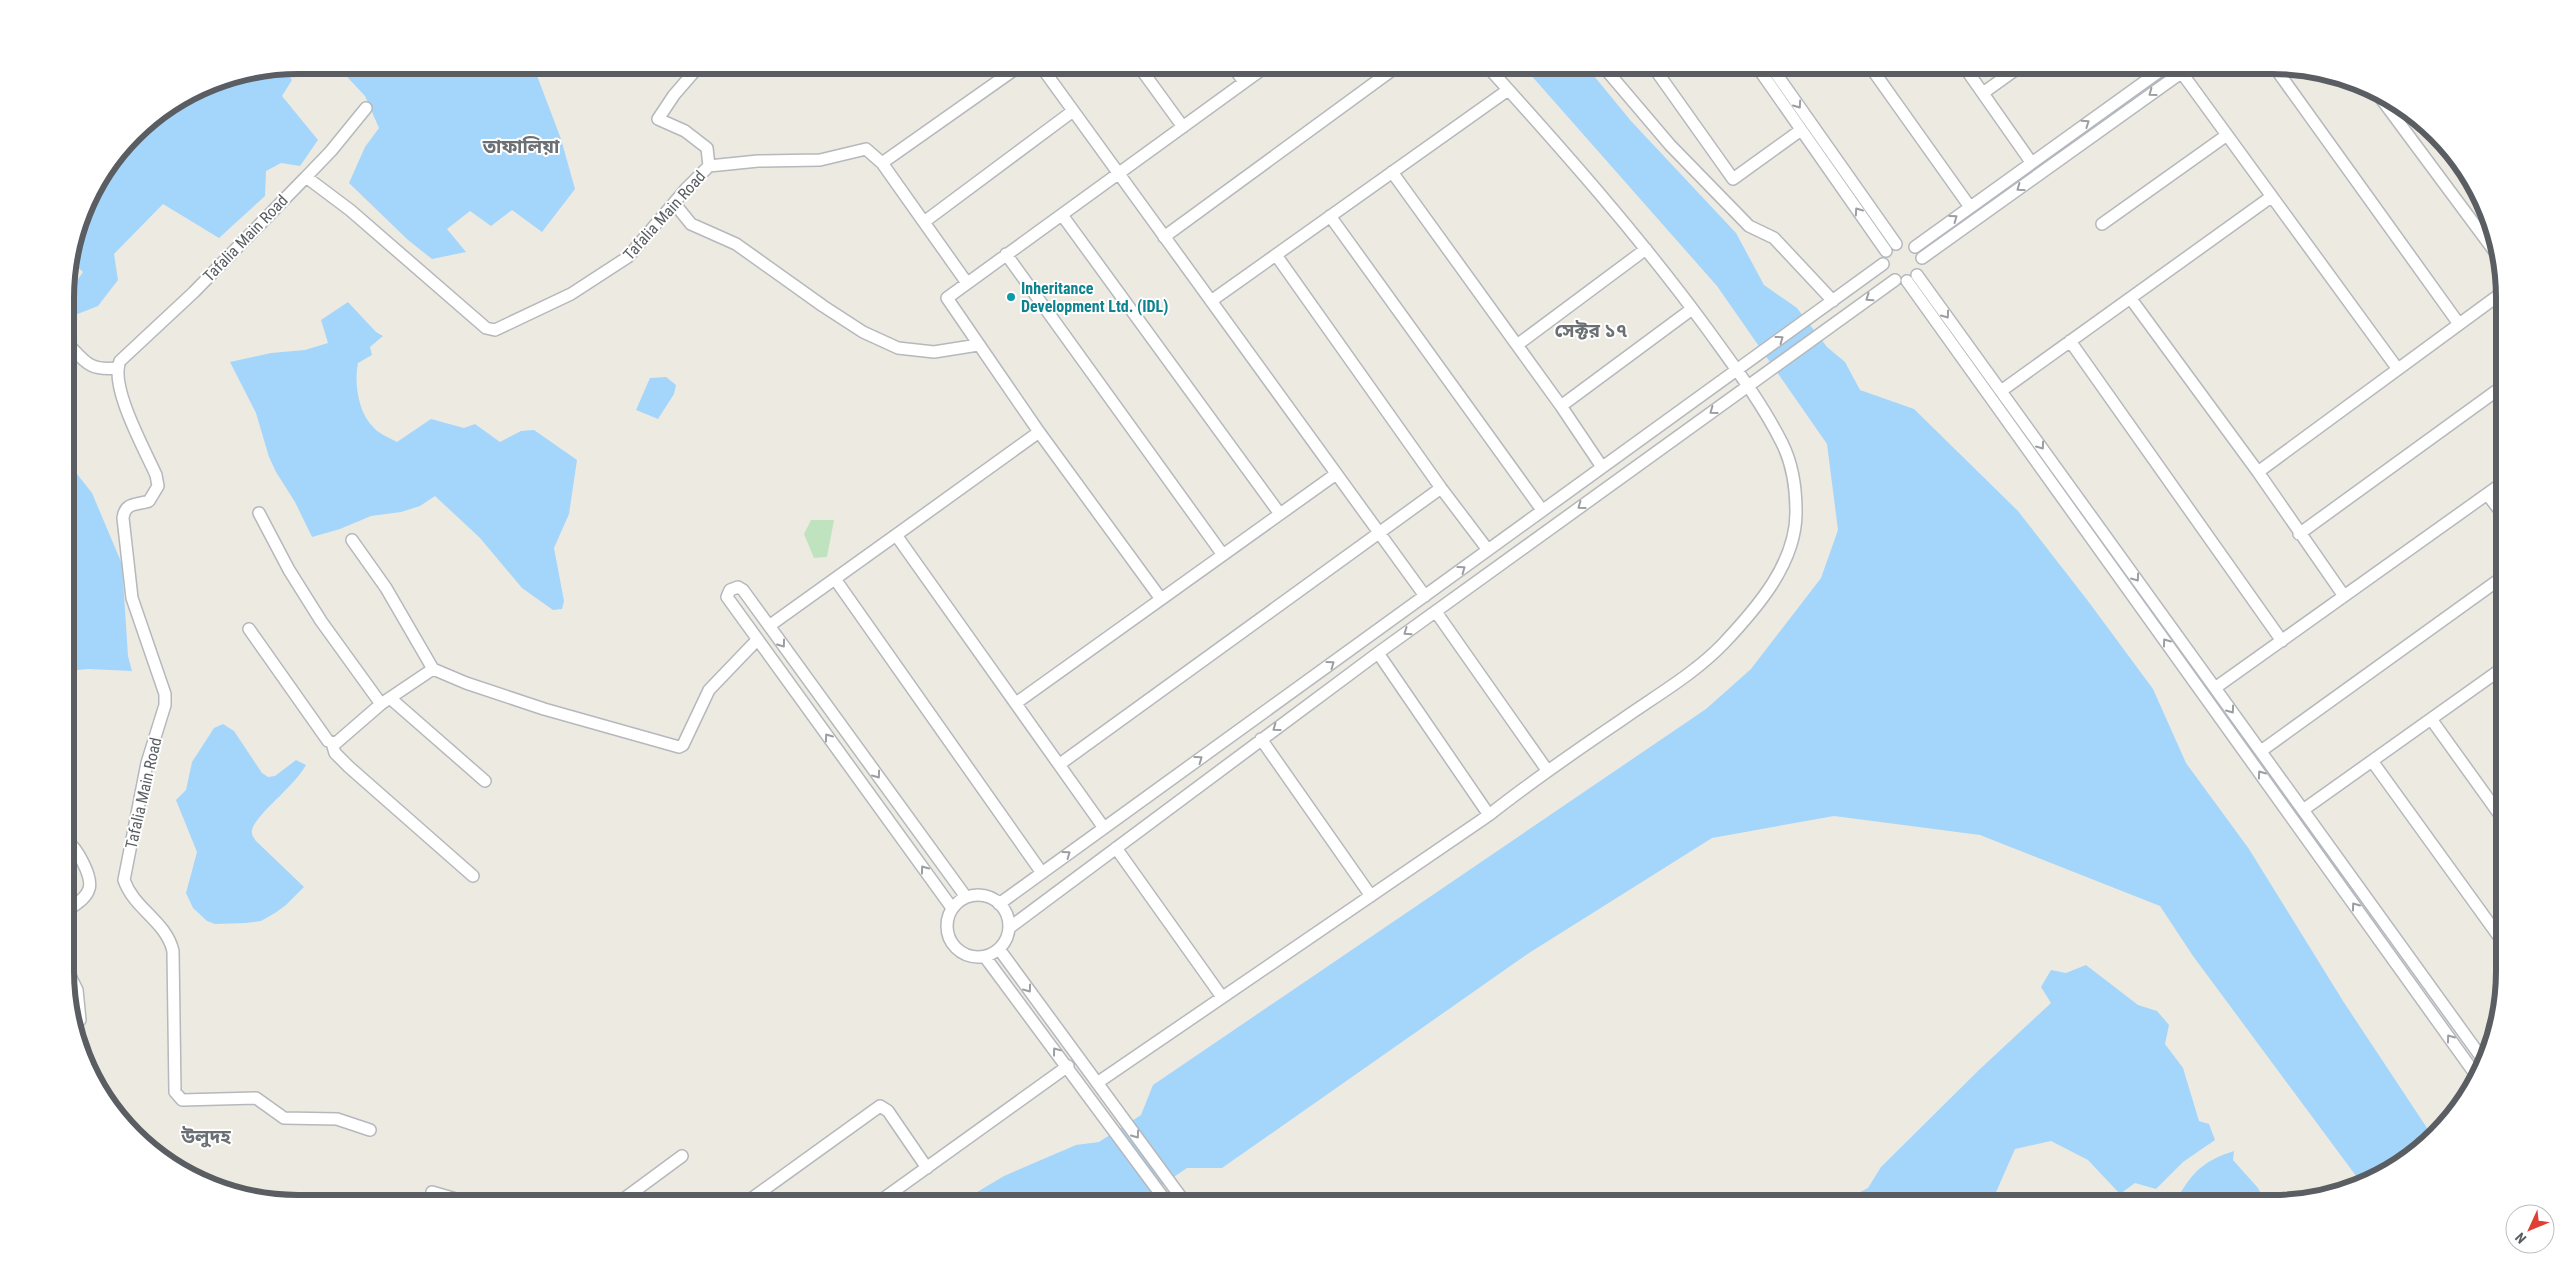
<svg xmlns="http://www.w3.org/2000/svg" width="2570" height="1269" font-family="'Roboto Condensed','Noto Sans Bengali',sans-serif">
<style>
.green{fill:#c0e3bf}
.water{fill:#a4d6fb}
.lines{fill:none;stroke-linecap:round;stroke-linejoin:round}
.minor-casing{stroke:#b5b8bc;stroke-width:14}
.minor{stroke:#fff;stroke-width:11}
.oneway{stroke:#9c9ea1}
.culture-dot{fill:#0f9aa8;stroke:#fff;stroke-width:2}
.labels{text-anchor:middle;stroke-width:4;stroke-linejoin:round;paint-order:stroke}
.street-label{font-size:16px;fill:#5a5e62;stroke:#fff}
.culture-label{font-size:16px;font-weight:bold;fill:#0d838f;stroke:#fff;text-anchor:start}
.quarter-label{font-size:19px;font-weight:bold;fill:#6b7074;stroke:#fff}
.rim{fill:none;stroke:#5a5e62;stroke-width:6}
</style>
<rect width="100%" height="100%" fill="#edeae2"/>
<path class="green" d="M811 520H834L827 557 814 558 804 534Z"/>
<path class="water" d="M336 65H533L561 139 575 189 542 232 512 210 491 226 470 211 447 229 466 252 432 259 408 240 349 183 365 147 379 128 365 96Z
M1522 65H1585L1631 121 1736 233 1764 285 1797 308 1827 347 1845 362 1860 390 1914 409 2018 511 2088 601 2153 689 2186 763 2249 849 2343 1001 2433 1137 2401 1165 2362 1184 2193 956 2160 906 1980 835 1834 816 1712 838 1529 953 1222 1168H1187L1134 1204H957L1004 1176 1076 1145 1099 1142 1141 1115 1153 1085 1706 709 1751 669 1821 578 1838 530 1827 444 1717 286Z
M282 68 292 80 282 96 318 140 300 166 281 163 266 171 265 196 219 238 163 204 114 254 118 280 98 306 75 315 66 296 83 272 71 261 89 195 144 123 209 83Z
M348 302 376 332 383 336 370 347 372 355 358 363C354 383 358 412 373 427 379 434 390 438 397 442L431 419 464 428 475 424 500 442 521 431 534 430 577 460 569 514 554 548 564 601 562 609 553 610 522 588 480 538 435 496 420 506 401 512 371 516 340 529 312 537 295 502 276 472 269 457 256 413 230 362 271 353 305 350 328 343 321 320Z
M666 377 676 385 674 394 658 419 636 410 650 378Z
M66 460 92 493 122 564 128 656 132 671 88 669 66 671Z
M223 724 234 731 262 773 268 777 275 776 296 760 306 765C295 786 255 815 252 830 251 835 254 838 256 841L304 887 286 905 275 913 261 921 246 923 215 924 207 921 193 908 186 893 197 852 176 800 186 790 192 762 214 728Z
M2086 965 2138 1005 2157 1011 2169 1025 2165 1044 2183 1068 2199 1121 2209 1124 2215 1140 2183 1162 2156 1189 2135 1183 2120 1194 2088 1160 2051 1141 2015 1149 1993 1199 1987 1204H1846L1856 1194 1868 1188 1881 1167 1980 1069 2051 1003 2041 987 2051 970 2066 973Z
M2234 1151 2233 1160 2258 1188 2266 1204H2195L2181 1192C2196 1168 2207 1160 2234 1151Z"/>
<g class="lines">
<g class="minor-casing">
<path id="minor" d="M700 65 674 95 658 119 685 131 707 148 709 166
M1040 65 1425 596
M1138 65 1183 127
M1232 65 1244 82
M1602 65 1670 145 1749 226 1774 238 1833 301
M1652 65 1733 179 1801 130
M1756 65 1886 251
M1770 65 1896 244
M1869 65 1970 207
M1963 65 2031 162
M2176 65 2397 368
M2273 65 2459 324
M2374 89 2498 256
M1983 93 2022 65
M882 163 967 283
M1392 172 1561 406 1602 467
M306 177 331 151 366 108
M674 203 691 224 736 244 823 306 863 332 898 348 934 352 978 345
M1062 215 1280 514
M1330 216 1542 510
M924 222 1073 111
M2102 224 2227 135
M1164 237 1399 65
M1915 247 2168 65
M1006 254 1223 555
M1276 255 1441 488 1488 550
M1922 258 2192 65
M1917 275 2484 1061
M1907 281 2478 1078
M2131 299 2258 472 2344 596
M1211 301 1508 90
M2070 341 2282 641
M66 342C85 361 88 371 117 368
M1517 345 1646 249
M2001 391 2271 197
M1561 406 1692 309
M1039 432 896 535 1104 828
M2258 472 2503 292
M2487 494 2504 516
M259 513 289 570 321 621 381 704 433 669 466 683 544 709 679 747 683 745 709 690 757 640
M2299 534 2503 386
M352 540 386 588 433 669
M835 579 1042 873
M1161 599 1039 432 947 298 1268 65
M1436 612 1547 770
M769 626 896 535
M249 629 328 741 336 743 381 704
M1378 653 1489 815
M2215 688 2504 482
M390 698 485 781
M1016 703 1336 474
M2431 719 2505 822
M1261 739 1371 896
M332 743 335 753 349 767 473 876
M2261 751 2504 576
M2372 761 2505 945
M1060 764 1441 488
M2303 810 2504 667
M67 841C77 848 93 877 89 889 86 899 74 905 67 911
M1116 848 1222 997
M947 926a31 31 0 1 1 62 0a31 31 0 1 1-62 0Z
M999 904 1883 264
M952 908 727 597 730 590 738 587 743 590 966 897
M1009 928 1378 653 1895 280
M999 949 1186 1204
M985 957 1168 1204
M67 970 77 990 80 1020
M1097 1083 1489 815C1532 781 1577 750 1623 719 1657 695 1694 674 1723 644 1756 609 1797 563 1796 511 1796 489 1792 463 1782 443 1762 403 1734 366 1708 330 1640 237 1563 150 1486 65
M370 1130 337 1119 284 1118 256 1098 182 1100 175 1092 173 951C166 921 134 909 124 880L147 763 165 705V694L132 598 123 518C125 502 137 505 149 501L158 486 156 475C145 450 109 386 120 361L194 292 306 177 350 210 486 328 495 330 571 294 628 257 685 190 709 166 758 161 820 160 866 149 882 163 1021 65
M432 1192 473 1204
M617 1204 682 1156
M744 1204 880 1106 888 1111 927 1168
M876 1204 1068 1066"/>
</g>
<use href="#minor" class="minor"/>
</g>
<defs><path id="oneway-chevron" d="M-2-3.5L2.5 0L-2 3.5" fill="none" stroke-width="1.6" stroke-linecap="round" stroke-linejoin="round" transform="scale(1.25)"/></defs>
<g class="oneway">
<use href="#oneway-chevron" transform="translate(2152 93) rotate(144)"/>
<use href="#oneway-chevron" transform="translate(1798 105) rotate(55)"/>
<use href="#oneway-chevron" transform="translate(2086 123) rotate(-35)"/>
<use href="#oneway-chevron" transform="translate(2020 188) rotate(144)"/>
<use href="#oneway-chevron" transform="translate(1858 211) rotate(-125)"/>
<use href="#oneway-chevron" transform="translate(1954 218) rotate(-36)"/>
<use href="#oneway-chevron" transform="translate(1869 298) rotate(145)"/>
<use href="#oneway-chevron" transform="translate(1946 315) rotate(54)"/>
<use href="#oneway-chevron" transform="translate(1780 339) rotate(-36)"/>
<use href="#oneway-chevron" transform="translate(1713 411) rotate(144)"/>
<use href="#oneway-chevron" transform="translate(2041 446) rotate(54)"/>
<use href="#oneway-chevron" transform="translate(1581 506) rotate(144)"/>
<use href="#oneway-chevron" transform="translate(1462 569) rotate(-36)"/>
<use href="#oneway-chevron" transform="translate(2136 578) rotate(54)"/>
<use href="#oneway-chevron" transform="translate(1407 632) rotate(145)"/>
<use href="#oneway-chevron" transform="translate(2166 642) rotate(-126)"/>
<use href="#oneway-chevron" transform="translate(782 644) rotate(54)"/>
<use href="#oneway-chevron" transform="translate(1331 664) rotate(-36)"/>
<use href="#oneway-chevron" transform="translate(2231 710) rotate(54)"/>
<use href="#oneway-chevron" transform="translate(1276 728) rotate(144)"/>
<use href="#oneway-chevron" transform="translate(828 737) rotate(-126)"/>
<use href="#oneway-chevron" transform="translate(1199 759) rotate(-36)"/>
<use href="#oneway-chevron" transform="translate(2261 774) rotate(-126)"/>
<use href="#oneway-chevron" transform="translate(877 775) rotate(54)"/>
<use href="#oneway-chevron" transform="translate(1067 854) rotate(-36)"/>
<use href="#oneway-chevron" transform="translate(924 869) rotate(-126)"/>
<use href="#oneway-chevron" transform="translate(2355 906) rotate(-126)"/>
<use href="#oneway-chevron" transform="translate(1028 989) rotate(54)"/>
<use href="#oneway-chevron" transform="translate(2450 1038) rotate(-126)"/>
<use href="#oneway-chevron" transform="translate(1056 1051) rotate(-127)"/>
<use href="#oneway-chevron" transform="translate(1136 1135) rotate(54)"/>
</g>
<circle class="culture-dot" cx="1011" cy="297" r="5"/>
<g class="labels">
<g class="street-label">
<text transform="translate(664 215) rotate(-48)" y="6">Tafalia Main Road</text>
<text transform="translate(245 238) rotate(-46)" y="6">Tafalia Main Road</text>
<text transform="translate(143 793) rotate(-77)" y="6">Tafalia Main Road</text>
</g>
<g class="culture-label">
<text x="1021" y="294">Inheritance<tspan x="1021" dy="18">Development Ltd. (IDL)</tspan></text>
</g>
<g class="quarter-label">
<text x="521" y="153">তাফালিয়া</text>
<text x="1591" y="337">সেক্টর ১৭</text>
<text x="206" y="1143">উলুদহ</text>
</g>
</g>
<path d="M0 0H2570V1269H0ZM298 74H2272A224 224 0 0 1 2496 298V971A224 224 0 0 1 2272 1195H298A224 224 0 0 1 74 971V298A224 224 0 0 1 298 74Z" fill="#fff" fill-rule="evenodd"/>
<path class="rim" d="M298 74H2272A224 224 0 0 1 2496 298V971A224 224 0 0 1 2272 1195H298A224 224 0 0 1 74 971V298A224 224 0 0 1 298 74Z"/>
<g transform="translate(2530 1229) rotate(226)"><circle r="24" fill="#ffffff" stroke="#bdbfc0"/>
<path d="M0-4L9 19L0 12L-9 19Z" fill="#e13f34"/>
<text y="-8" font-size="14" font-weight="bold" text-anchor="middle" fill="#5a5e62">N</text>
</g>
</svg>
